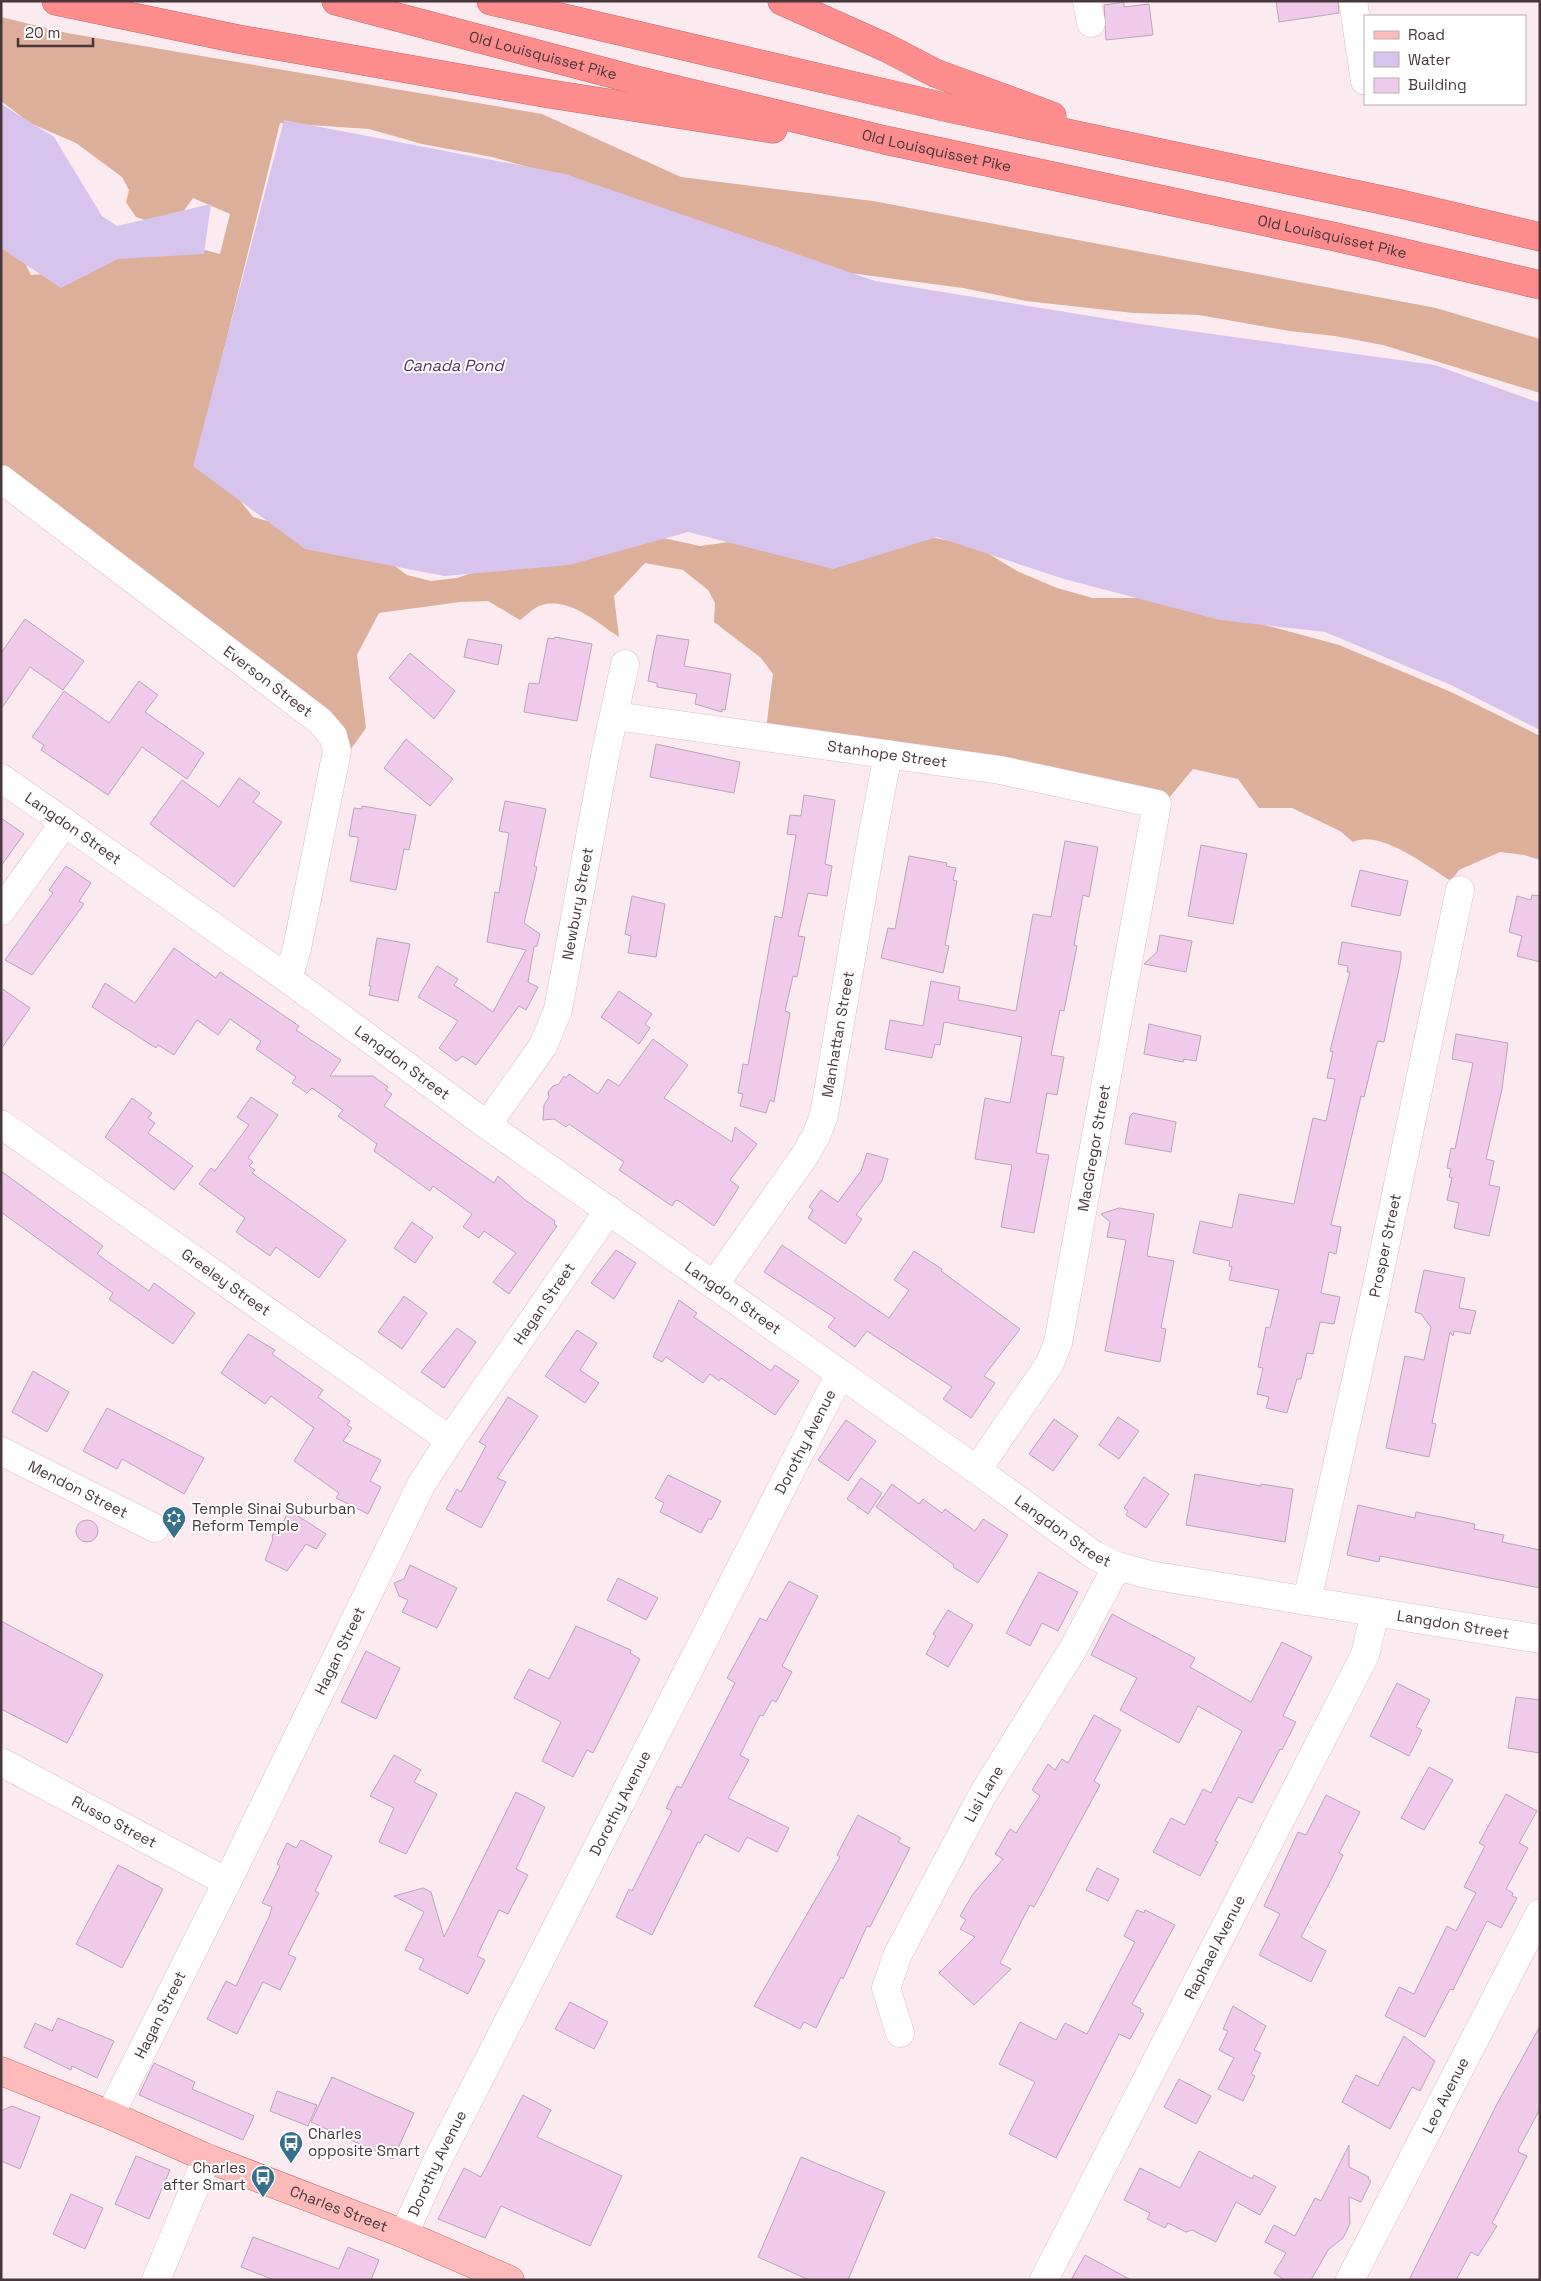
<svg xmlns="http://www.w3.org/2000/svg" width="1541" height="2281" font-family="'Space Grotesk',sans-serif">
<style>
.forest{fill:#dcaf9a}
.water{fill:#d7c4ed}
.building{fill:#f0caea;stroke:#bea2ba}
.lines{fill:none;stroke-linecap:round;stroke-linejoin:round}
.minor-casing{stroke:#e0bac6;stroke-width:29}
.major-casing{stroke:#bd6f70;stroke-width:29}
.highway-casing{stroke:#bd6f70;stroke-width:29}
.minor{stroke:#fff;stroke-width:28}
.major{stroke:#febbba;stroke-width:28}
.highway{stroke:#fd8d8c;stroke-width:28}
.labels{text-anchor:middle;stroke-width:4;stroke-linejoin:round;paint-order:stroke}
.street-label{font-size:15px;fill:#47373c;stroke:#fff}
.poi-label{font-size:15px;fill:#47373c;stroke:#fff;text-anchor:start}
.water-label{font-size:16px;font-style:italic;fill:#4d3266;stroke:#fff}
</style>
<rect width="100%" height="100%" fill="#fbebf0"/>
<path class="forest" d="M1 17 67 33 542 114 681 177 873 201 1436 308 1540 339V393L1383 345 1335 336 1289 331 1199 315 1134 313 1026 301 963 288 812 268 579 181 492 157 422 144 369 129 280 123 207 418 208 460 253 517 274 523 354 536 407 575 431 581 457 578 507 561 663 538 700 546 789 534 929 537 974 545 1017 571 1057 588 1093 598H1140L1180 602 1339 645 1451 692 1540 736V860L1524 855 1500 852 1459 870 1451 881C1428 867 1380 829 1353 842L1340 831 1292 808H1259L1238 779 1193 769 1153 817 1151 809 765 737 773 674 761 658 714 622 715 603 708 590 683 570 645 563 614 596 619 637C597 623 570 597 542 605 534 607 526 616 520 620L488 601 460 602 379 613 357 655 366 728 337 769 321 731 1 484V242L19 251 31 275 59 273 74 263 190 246 220 254 230 214 193 198 183 212 157 224 136 217 126 202 129 190 122 177 76 143 30 123 1 101Z"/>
<path class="water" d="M1 104 54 137 102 216 117 226 211 204 204 254 118 259 61 288 1 248Z
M284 120 565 174 875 281 1140 324 1435 365 1540 403V730L1451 685 1325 632 1220 620 1064 579 937 537 833 569 688 532 569 565 444 576 305 549 193 466Z"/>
<path class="building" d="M1276 1H1338L1339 13 1279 22Z
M1124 2V7L1149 4 1153 35 1106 40 1104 5Z
M25 619 84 661 63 690 30 667 1 709V653Z
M657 635 689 640 684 666 731 674 725 710 722 709V712L695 704 697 694 657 687V683L648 681Z
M555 637 592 644 577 721 524 712 529 683 539 684 548 638 554 639Z
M468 639 502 645 498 665 464 657Z
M410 653 455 691 434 719 389 678Z
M139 681 158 695 145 712 204 753 187 779 142 747 108 795 41 750 44 745 32 737 64 691 109 723Z
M406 739 453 779 430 806 384 768Z
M656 744 740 762 734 793 650 777Z
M239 778 260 793 253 802 282 822 234 887 150 824 182 780 219 807Z
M804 795 835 800 825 864 832 866 827 896 808 893 798 936 805 937 797 977 793 976 785 1011 790 1013 783 1052 774 1102 770 1100 766 1113 740 1106 743 1094 738 1093 743 1064 748 1065 775 916 782 918 796 835 787 834 790 815 801 816Z
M505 801 546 809 534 866 537 867 524 923 540 934 537 946 534 947 528 982 538 987 526 1010 519 1006 476 1065 463 1056 456 1061 439 1048 458 1021 418 997 437 966 458 979 454 985 493 1012 526 950 487 942 495 892 499 893 509 833 499 831Z
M362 806 416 815 409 850 404 849 396 890 350 881 358 841V837L349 836 354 808 362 809Z
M1 818 24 834 1 866Z
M1065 841 1098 847 1089 897 1083 895 1074 945 1077 946 1064 1011 1060 1010 1051 1055 1064 1057 1057 1095 1047 1093 1036 1153 1049 1155 1034 1233 1001 1227 1012 1165 975 1159 985 1098 1010 1103 1022 1037 944 1022 940 1045 935 1044 932 1058 885 1049 890 1020 923 1026 931 981 960 987 958 1000 1016 1011 1033 914 1051 917Z
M1201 845 1247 854 1233 924 1188 916Z
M909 856 947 863 946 866 956 868 953 880 957 881 945 945 949 946 943 973 881 958 888 928 895 929Z
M66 866 91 883 79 901 84 904 32 975 5 960 53 893 49 890Z
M1360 870 1408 881 1400 916 1351 906Z
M1532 895 1540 896V962L1517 956 1522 936 1509 932 1517 896 1531 900Z
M632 896 665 904 656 957 628 953 631 936 625 934Z
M1160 935 1192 941 1186 972 1144 964 1157 952Z
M377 938 410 944 398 1001 369 995 371 986H369Z
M1342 942 1401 952V959L1384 1042 1378 1041 1377 1043 1364 1097 1361 1096 1331 1225 1341 1227 1336 1254 1329 1252 1321 1293 1340 1297 1334 1324 1320 1322 1313 1354 1307 1353 1301 1379H1297L1287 1413 1266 1408 1269 1397 1257 1394 1263 1368 1258 1367 1266 1327 1270 1328 1279 1290 1229 1280 1232 1267 1229 1266 1230 1261 1193 1253 1200 1221 1232 1228 1239 1194 1294 1204 1313 1118 1326 1121 1335 1079 1327 1078 1333 1052 1330 1051 1350 972H1347L1348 966 1338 964Z
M174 948 216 978 220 972 299 1026 296 1030 341 1060 330 1076H373L388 1087 386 1090 392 1094 384 1106 494 1183 498 1176 524 1199 555 1221 554 1224 557 1226 509 1294 493 1282 516 1253 484 1231 479 1238 463 1227 472 1214 433 1186 430 1191 374 1151 377 1144 338 1116 343 1110 312 1088 307 1093 292 1083 296 1077 256 1049 261 1041 230 1019 218 1035 197 1020 174 1055 158 1045 156 1048 92 1007 105 983 135 1003Z
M1 988 30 1008 1 1049Z
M619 991 652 1014 645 1024 650 1028 639 1044 601 1017Z
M1149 1024 1201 1036 1196 1061 1184 1059 1183 1062 1144 1054Z
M1456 1034 1508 1043 1502 1089 1486 1159 1494 1161 1489 1185 1500 1187 1489 1236 1454 1228 1459 1203 1447 1200 1452 1178 1449 1177 1451 1169 1447 1168 1451 1148 1455 1149 1473 1063 1452 1059Z
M653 1039 688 1065 664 1098 732 1142 735 1127 757 1144 730 1180 739 1187 714 1226 679 1201 676 1200 672 1206 619 1170 624 1162 569 1124 566 1127 554 1119 543 1120 544 1105 549 1097 548 1092 553 1086 559 1084 564 1076 566 1078 569 1074 598 1094 608 1079 619 1086Z
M251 1097 278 1115 248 1158 253 1162 249 1166 255 1170 252 1173 346 1240 319 1278 276 1247 270 1256 236 1232 245 1218 199 1184 211 1168 215 1171 249 1125 237 1117Z
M132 1098 152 1113 148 1118 155 1123 148 1133 193 1166 174 1190 105 1137Z
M1133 1113 1176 1122 1171 1152 1125 1144 1130 1116Z
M867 1153 888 1159 882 1181 856 1215 862 1219 845 1244 808 1218 813 1210 809 1207 821 1190 838 1202 861 1171Z
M1 1171 103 1246 97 1254 149 1291 154 1283 195 1313 173 1344 109 1299 113 1293 1 1212Z
M1119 1208 1154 1214 1147 1256 1174 1261 1161 1328 1166 1329 1160 1362 1105 1351 1126 1240 1107 1237 1110 1222 1101 1214Z
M412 1222 433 1237 415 1263 394 1248Z
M782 1245 889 1318 909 1290 894 1280 914 1251 942 1269 941 1271 1020 1329 984 1376 995 1383 971 1418 943 1399 952 1387 867 1331 855 1347 828 1327 835 1318 764 1272Z
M616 1250 636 1263 614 1299 591 1283Z
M1424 1270 1465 1278 1459 1308 1476 1311 1470 1334 1454 1331 1453 1336 1450 1332 1432 1423 1436 1424 1429 1457 1386 1448 1405 1356 1424 1360 1431 1327 1421 1314 1415 1312Z
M404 1296 427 1313 402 1349 378 1332Z
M679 1300 697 1313 694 1317 771 1371 775 1365 799 1381 775 1415 721 1378 719 1381 710 1374 703 1383 666 1357 662 1362 653 1357Z
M457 1328 476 1342 444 1388 421 1372Z
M577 1330 597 1343 580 1370 599 1383 585 1403 545 1376Z
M248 1334 275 1350 272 1354 323 1390 318 1397 350 1421 347 1425 352 1428 343 1441 381 1460 370 1481 381 1487 368 1514 336 1498 339 1493 294 1461 314 1428 271 1396 265 1404 221 1373Z
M33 1371 69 1392 47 1432 12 1412Z
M508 1397 538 1416 497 1478 506 1482 481 1528 446 1509 457 1489 461 1492 486 1446 479 1442Z
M107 1408 204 1458 184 1494 122 1459 117 1469 83 1451Z
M1118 1417 1139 1431 1119 1459 1099 1445Z
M1054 1419 1078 1436 1053 1471 1029 1454Z
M846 1420 876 1441 848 1481 818 1460Z
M1195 1474 1261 1486V1484L1293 1489 1285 1542 1186 1525Z
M668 1475 721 1501 711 1520 709 1518 701 1533 660 1512 664 1503 655 1498Z
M1144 1477 1169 1494 1146 1528 1126 1515 1128 1511 1124 1508Z
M861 1478 882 1493 868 1514 847 1499Z
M892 1484 919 1504 923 1499 942 1513 945 1509 975 1531 983 1519 1008 1535 978 1583 953 1567 954 1565 876 1507Z
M1358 1505 1415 1518 1416 1512 1475 1524 1474 1529 1504 1535 1502 1542 1540 1550V1588L1380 1556 1379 1562 1347 1555Z
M289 1510 326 1534 316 1549 306 1544 287 1571 265 1560 273 1539 272 1536 276 1528 281 1527Z
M76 1531a11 11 0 1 1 22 0a11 11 0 1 1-22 0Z
M410 1565 457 1588 437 1628 402 1612 408 1600 399 1596 394 1583 404 1579Z
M1039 1572 1078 1592 1058 1631 1042 1623 1030 1646 1006 1633Z
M618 1578 658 1598 646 1620 607 1600Z
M789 1581 818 1596 782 1666 792 1672 776 1702 772 1700 763 1716 760 1715 740 1755 749 1760 728 1798 789 1828 777 1852 747 1837 739 1852 705 1834 700 1843 698 1842 652 1935 616 1917 629 1889 632 1891 672 1811 666 1808 677 1786 681 1788 735 1683 727 1678 760 1618 766 1621Z
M948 1610 973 1625 948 1667 926 1654 936 1636 933 1634Z
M1112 1614 1195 1658 1190 1667 1251 1702 1282 1642 1312 1657 1283 1716 1296 1722 1282 1750 1280 1749 1252 1803 1238 1797 1215 1841 1218 1842 1200 1876 1153 1852 1171 1818 1185 1825 1203 1789 1211 1793 1242 1731 1198 1706 1179 1743 1120 1710 1137 1678 1091 1655Z
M1 1621 103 1675 67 1743 1 1709Z
M576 1626 631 1650 630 1653 640 1659 593 1753 587 1750 573 1777 542 1761 561 1722 514 1698 529 1669 549 1679Z
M366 1651 400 1668 376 1719 341 1702Z
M1397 1683 1430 1700 1416 1727 1422 1730 1409 1756 1370 1736Z
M1516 1697 1540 1700V1753L1508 1748Z
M1094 1715 1121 1730 1094 1781 1100 1785 1034 1907 1030 1905 1000 1963 1011 1969 974 2005 939 1973 975 1937 960 1929 966 1920 960 1916 973 1894 1003 1859 995 1854 1010 1829 1016 1833 1040 1796 1032 1790 1048 1764 1055 1770 1062 1759 1068 1763Z
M394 1755 421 1770 414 1782 437 1794 406 1854 379 1842 394 1808 370 1796Z
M1429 1767 1453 1780 1424 1830 1401 1818Z
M516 1792 545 1807 516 1869 528 1875 508 1914 499 1910 477 1956 485 1960 468 1994 419 1969 424 1959 405 1950 424 1912 394 1896 423 1888 431 1892 444 1937Z
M1506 1794 1537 1811 1519 1843 1528 1848 1506 1889 1513 1893 1512 1896 1517 1898 1501 1928 1487 1921 1453 1990 1450 1989 1425 2037 1385 2016 1399 1987 1414 1994 1447 1926 1456 1931 1476 1893 1464 1887 1485 1846 1479 1843Z
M1326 1795 1360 1812 1339 1853 1343 1855 1333 1876 1301 1937 1326 1951 1311 1982 1259 1955 1280 1914 1264 1906 1298 1832 1306 1835Z
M858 1815 901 1838 898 1842 910 1848 870 1927 867 1926 843 1979 841 1977 816 2028 804 2022 800 2029 754 2006 840 1857 837 1855Z
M301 1840 332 1856 315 1891 319 1893 288 1954 296 1958 280 1990 263 1982 237 2034 207 2019 226 1981 236 1986 269 1917 272 1907 262 1903 280 1866 277 1864 287 1843 296 1848Z
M118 1865 163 1889 122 1968 76 1944Z
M1097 1868 1119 1879 1108 1901 1086 1890Z
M1137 1910 1144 1913 1145 1910 1175 1925 1132 2004 1141 2009 1140 2012 1144 2014 1130 2039 1119 2034 1056 2158 1009 2134 1035 2082 999 2064 1020 2022 1056 2040 1065 2023 1087 2034 1135 1942 1124 1936Z
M570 2002 608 2022 594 2049 555 2029Z
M1233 2006 1266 2026 1254 2050 1261 2053 1251 2074 1255 2076 1243 2101 1218 2089 1234 2058 1219 2050 1228 2031 1223 2029Z
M58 2018 114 2041 97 2078 72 2066 71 2070 24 2047 35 2023 52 2031Z
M1540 2026V2109L1519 2148 1518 2152 1527 2156 1492 2223 1497 2226 1478 2256 1471 2252 1456 2280H1409L1497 2104Z
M1404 2036 1435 2061 1420 2091 1412 2087 1390 2129 1342 2102 1356 2075 1378 2086Z
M154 2063 195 2082 192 2089 254 2116 243 2140 139 2095Z
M332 2077 414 2113 393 2159 311 2122Z
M1179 2079 1211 2096 1196 2124 1164 2107Z
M277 2091 317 2105 308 2126 270 2111Z
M523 2095 551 2110 537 2137 622 2176 590 2246 501 2206 485 2238 438 2219 464 2168 481 2177Z
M12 2106 40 2117 20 2169 1 2161V2111Z
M1349 2145V2167L1369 2177 1368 2179 1371 2181 1361 2202 1349 2197 1350 2224 1343 2238 1328 2250 1311 2280H1285L1274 2273 1286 2253 1265 2242 1274 2225 1295 2236 1315 2198 1321 2201Z
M1199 2151 1252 2179 1254 2175 1276 2187 1260 2215 1236 2202 1216 2242 1192 2230 1186 2232 1168 2223 1165 2228 1147 2219 1150 2213 1124 2200 1140 2168 1180 2188Z
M136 2156 170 2170 149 2219 115 2204Z
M801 2157 885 2192 848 2280H809L758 2257Z
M71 2194 103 2208 85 2249 53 2234Z
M253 2237 339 2269 348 2247 379 2260 371 2280H274L241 2267Z
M1085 2255 1131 2280H1071Z"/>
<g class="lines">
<g class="minor-casing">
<g id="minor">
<path d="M1087 1 1091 23"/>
<path d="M1353 1 1365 81"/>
<path id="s1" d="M1 479 320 721 333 736 337 751 297 948 288 979"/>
<path id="s2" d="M615 716 1000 770 1157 804 1058 1343 1050 1363 977 1470"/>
<path id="s3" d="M1 778 288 979 487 1125 977 1470 1094 1555 1117 1566 1150 1575 1540 1639"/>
<path d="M1 911 65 822"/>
<path id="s4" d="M1 1124 450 1440"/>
<path id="s5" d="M487 1125 543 1046 558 1010 605 756 625 664"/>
<path id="s6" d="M714 1285 805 1155 816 1136 824 1115 872 838 888 754"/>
<path id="s7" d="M1 1451 155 1528"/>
<path id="s8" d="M1307 1601 1374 1299 1460 890"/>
<path id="s9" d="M1 1762 227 1882"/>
<path id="s10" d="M900 2033 886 1988 898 1954 983 1794 1073 1649 1117 1566"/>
<path id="s11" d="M110 2115 227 1882 421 1485 450 1440 609 1210"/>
<path id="s12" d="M404 2234 437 2161 840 1374"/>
<path d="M156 2280 207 2158"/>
<path id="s13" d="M1044 2280 1365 1655 1375 1612"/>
<path id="s14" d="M1350 2280 1540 1913"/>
</g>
</g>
<g class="major-casing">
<g id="major">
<path id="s15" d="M1 2071 110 2115 207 2158 404 2234 510 2280"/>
</g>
</g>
<g class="highway-casing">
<g id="highway">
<path d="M56 1 238 39 544 93 773 129"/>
<path id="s16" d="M336 1 632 79 885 140 1336 237 1540 285"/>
<path d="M491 1 953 109 1401 204 1540 237"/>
<path d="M782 1 885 47 935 73 1052 116"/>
</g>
</g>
<use href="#minor" class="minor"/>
<use href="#major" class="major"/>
<use href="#highway" class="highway"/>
</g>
<defs>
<g id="synagogue-pin" transform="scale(1.25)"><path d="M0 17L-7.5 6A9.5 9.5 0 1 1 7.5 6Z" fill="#38708a" stroke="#fff"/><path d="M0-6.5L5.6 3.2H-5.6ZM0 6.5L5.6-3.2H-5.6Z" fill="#fff"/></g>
<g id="bus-pin" transform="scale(1.25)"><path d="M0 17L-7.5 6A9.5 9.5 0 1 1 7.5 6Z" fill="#38708a" stroke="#fff"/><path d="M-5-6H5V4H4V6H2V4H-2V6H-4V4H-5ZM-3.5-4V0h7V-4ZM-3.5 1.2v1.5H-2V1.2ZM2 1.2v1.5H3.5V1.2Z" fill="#fff"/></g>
</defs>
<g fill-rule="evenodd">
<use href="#synagogue-pin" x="174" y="1518"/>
<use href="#bus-pin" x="291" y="2143"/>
<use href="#bus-pin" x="263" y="2177"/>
</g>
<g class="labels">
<g class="street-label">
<text dy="5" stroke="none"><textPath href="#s16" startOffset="214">Old Louisquisset Pike</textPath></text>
<text dy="5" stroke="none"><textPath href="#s16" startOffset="619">Old Louisquisset Pike</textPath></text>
<text dy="5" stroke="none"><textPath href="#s16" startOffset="1024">Old Louisquisset Pike</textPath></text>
<text dy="5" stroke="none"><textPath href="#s1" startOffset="335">Everson Street</textPath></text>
<text dy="5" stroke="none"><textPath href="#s2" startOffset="275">Stanhope Street</textPath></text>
<text dy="5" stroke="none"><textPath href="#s3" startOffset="88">Langdon Street</textPath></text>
<text dy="5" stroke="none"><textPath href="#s5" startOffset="244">Newbury Street</textPath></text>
<text dy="5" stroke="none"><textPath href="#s6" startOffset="285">Manhattan Street</textPath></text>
<text dy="5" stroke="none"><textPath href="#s3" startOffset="492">Langdon Street</textPath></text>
<text transform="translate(1094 1148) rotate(-80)" y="5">MacGregor Street</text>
<text dy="5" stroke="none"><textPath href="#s8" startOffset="364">Prosper Street</textPath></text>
<text dy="5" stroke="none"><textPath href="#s4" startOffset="275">Greeley Street</textPath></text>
<text dy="5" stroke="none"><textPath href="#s3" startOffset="898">Langdon Street</textPath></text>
<text dy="5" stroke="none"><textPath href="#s11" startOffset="922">Hagan Street</textPath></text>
<text dy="5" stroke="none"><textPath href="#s12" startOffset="888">Dorothy Avenue</textPath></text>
<text dy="5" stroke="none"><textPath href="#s7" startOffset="86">Mendon Street</textPath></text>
<text dy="5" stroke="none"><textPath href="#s3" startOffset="1302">Langdon Street</textPath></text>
<text dy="5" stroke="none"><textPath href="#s3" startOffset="1708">Langdon Street</textPath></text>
<text dy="5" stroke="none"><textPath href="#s11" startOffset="518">Hagan Street</textPath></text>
<text dy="5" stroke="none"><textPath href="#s10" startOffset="265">Lisi Lane</textPath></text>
<text dy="5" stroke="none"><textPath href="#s12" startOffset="482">Dorothy Avenue</textPath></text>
<text dy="5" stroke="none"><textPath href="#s9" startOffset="128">Russo Street</textPath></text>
<text dy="5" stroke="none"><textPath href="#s13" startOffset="374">Raphael Avenue</textPath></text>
<text dy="5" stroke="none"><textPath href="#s11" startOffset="112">Hagan Street</textPath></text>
<text dy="5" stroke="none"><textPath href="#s14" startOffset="208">Leo Avenue</textPath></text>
<text dy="5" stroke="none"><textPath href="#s12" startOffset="78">Dorothy Avenue</textPath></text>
<text dy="5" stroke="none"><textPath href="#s15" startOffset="365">Charles Street</textPath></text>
</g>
<g class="poi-label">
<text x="192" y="1514">Temple Sinai Suburban<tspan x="192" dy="17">Reform Temple</tspan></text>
<text x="308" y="2139">Charles<tspan x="308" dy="17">opposite Smart</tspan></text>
<text x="246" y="2173" text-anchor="end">Charles<tspan x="246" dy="17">after Smart</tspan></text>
</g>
<g class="water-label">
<text x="453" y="371">Canada Pond</text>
</g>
</g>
<rect width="1541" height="2281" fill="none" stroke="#47373c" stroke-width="5"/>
<rect x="1364" y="15" width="162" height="90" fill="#ffffff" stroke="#b5afb1"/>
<rect x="1374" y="31" width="25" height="8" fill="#febbba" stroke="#b5afb1"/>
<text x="1408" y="40" font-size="15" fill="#47373c">Road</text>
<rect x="1374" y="52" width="25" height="15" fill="#d7c4ed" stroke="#b5afb1"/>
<text x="1408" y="65" font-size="15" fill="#47373c">Water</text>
<rect x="1374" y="78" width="25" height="15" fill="#f0caea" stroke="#b5afb1"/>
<text x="1408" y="90" font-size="15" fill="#47373c">Building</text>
<path d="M18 38v8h75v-8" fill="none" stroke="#47373c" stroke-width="2.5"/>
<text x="25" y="38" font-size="15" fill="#47373c" stroke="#ffffff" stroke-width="4" paint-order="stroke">20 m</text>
</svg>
